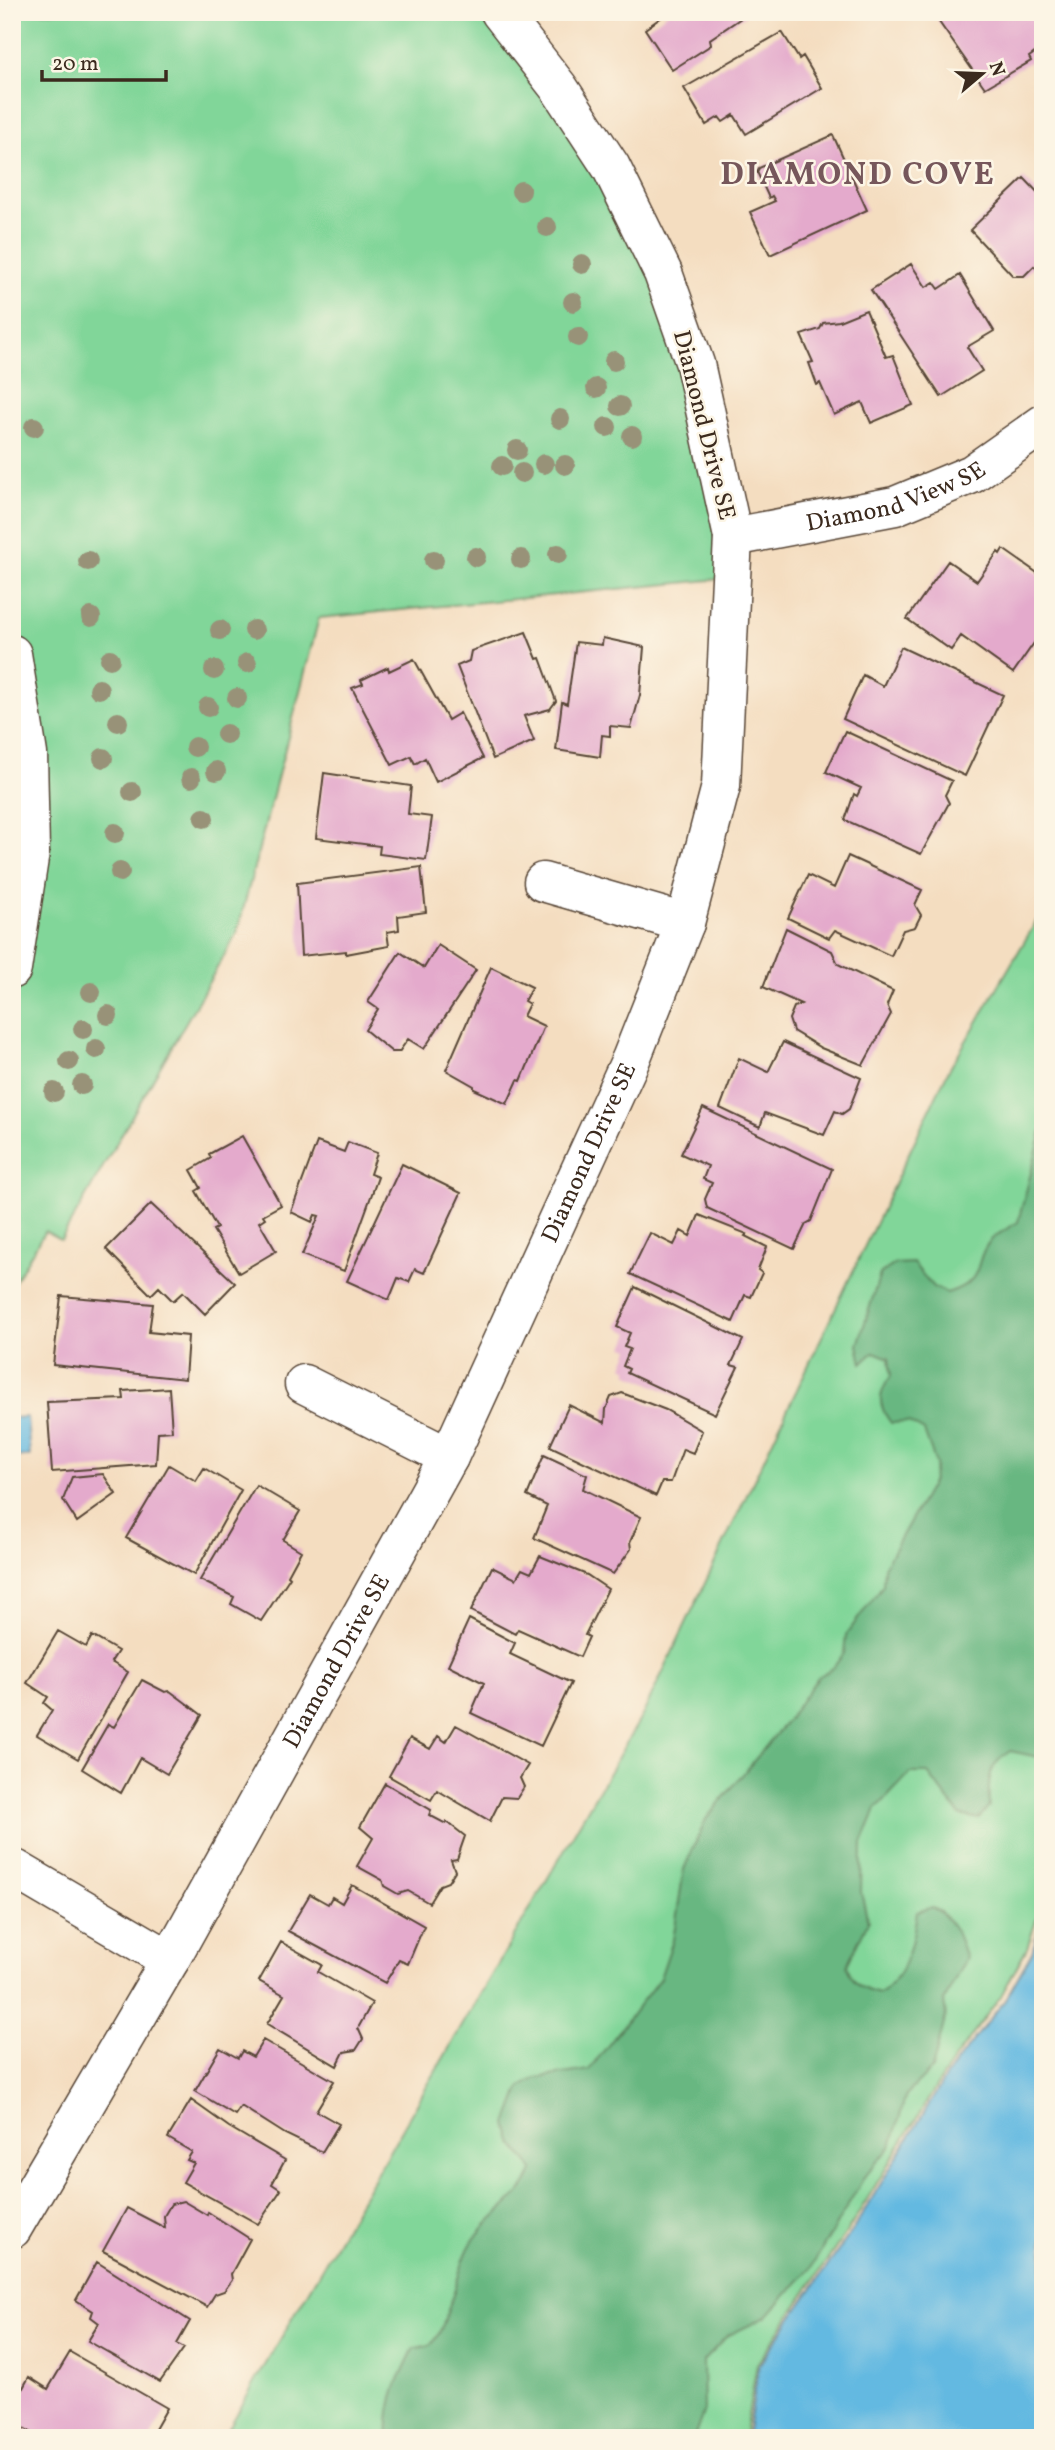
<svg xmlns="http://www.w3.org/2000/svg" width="1055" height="2450" font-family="Vollkorn,serif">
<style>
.green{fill:#81d699;stroke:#5e805c;stroke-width:2}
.forest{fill:#68b781;stroke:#527050;stroke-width:2}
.water{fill:#64b9e1;stroke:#507280;stroke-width:2}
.building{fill:#e4aacc}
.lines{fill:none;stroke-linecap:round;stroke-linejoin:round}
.minor-casing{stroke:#574536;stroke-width:41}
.minor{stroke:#fff;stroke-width:38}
.tree{fill:#989278}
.labels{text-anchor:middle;stroke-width:5;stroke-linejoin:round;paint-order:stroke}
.street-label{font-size:24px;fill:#3b2a1e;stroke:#fcf5e5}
.district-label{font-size:32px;font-weight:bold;letter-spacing:2px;fill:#76575b;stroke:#fcf5e5}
</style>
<rect width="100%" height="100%" fill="#fcf5e5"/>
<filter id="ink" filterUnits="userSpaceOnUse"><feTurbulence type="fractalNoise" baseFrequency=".0143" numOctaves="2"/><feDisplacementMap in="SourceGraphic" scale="14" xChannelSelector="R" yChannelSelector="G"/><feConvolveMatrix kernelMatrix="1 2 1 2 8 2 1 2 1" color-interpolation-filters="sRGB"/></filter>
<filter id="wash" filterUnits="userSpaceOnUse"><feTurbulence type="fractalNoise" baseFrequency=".00686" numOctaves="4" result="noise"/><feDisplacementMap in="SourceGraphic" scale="28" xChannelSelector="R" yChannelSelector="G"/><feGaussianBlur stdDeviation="1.57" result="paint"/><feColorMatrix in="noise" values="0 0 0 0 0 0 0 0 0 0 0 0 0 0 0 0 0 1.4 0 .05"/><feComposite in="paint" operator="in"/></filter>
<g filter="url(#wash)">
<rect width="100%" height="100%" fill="#f4ddc0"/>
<path class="green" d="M12 12H500L663 273 730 578 319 618 237 933 61 1240 45 1231 12 1286Z
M1043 910V1900L1027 1948 1001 1996 947 2069 850 2227 757 2364 744 2438H223L643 1714 946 1075Z"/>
<path class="forest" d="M1043 1127V1758L1010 1751C987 1766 988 1781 989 1807L978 1819 960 1815 928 1773H910L876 1809 862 1843 861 1892 868 1922 847 1965C852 1983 861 1990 880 1994 907 1973 912 1945 917 1912L932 1907C954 1919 958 1935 966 1958L944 2001 946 2016 932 2069 906 2095 891 2147 866 2174 811 2268 766 2317 727 2336 703 2361 704 2410 694 2438H389C386 2405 400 2376 414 2348 418 2347 426 2347 430 2345 444 2338 458 2271 467 2252 483 2216 524 2201 533 2170L512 2142 507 2124 521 2087 536 2078 589 2070 660 1978 673 1940 684 1869 706 1819 786 1722 818 1677 833 1668 844 1653 846 1635 883 1585 884 1567 932 1483 936 1464 924 1431 908 1422 891 1423C877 1404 878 1394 891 1376L889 1358 874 1352 862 1363 858 1345 880 1274 895 1264 913 1263 933 1287 947 1293C989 1279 971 1263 990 1241 997 1233 1009 1228 1018 1222Z"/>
<path class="water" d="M27 1417 30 1456 12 1457V1418Z
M1043 1915V2438H747L759 2365 852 2231 950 2070 1005 2000 1032 1952Z"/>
<g id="blocks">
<path class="building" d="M669 12H750L710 39 711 45 672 70 645 29Z
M932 12H1040L1043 17V47L1029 57 1031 61 985 88Z
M782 32 799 59 803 56 822 88 746 134 734 115 723 122 719 117 706 125 684 88Z
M833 135 867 210 770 255 750 212 775 201 772 196 769 198 757 172 759 168Z
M1024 178 1043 198V275L1034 266 1024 276H1013L970 230Z
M911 264 926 287 934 282 939 289 960 275 994 331 967 347 982 371 941 397 871 290Z
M866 310 886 357 893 355 913 405 871 423 862 402 834 415 820 383 817 385 809 363 813 362 801 335 820 329 823 323 839 321Z
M1003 549 1043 577V606L1039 611 1043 613V630L1013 673 961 636 951 650 907 619 948 561 977 581 998 552 1000 554Z
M526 632 537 659 540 658 556 701 550 709 524 716 534 741 493 759 457 666 469 661 471 651Z
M603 638 644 647 640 695 631 728 610 726V736L602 735 600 757 556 750 562 702 567 704 576 642 602 645Z
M901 647 1003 695 965 776 843 719 863 675 883 686Z
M414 659 448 720 460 713 483 758 436 782 425 758 415 764 411 756 392 765 352 688 363 684 361 680 388 667 389 671Z
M845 731 952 781 945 795 949 803 921 854 845 820 854 794 857 796 861 788 826 772Z
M324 773 411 786 408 814 432 817 426 860 379 854 380 846 316 838Z
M848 856 922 890 915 905 921 915 915 927 903 930 891 956 835 930 829 938 788 918 808 875 834 888Z
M421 867 426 912 398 916 399 930 387 932 389 946 346 954V951L301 956 297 883Z
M786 928 832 951 838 964 893 991 887 1005 891 1014 863 1065 821 1048 793 1031 789 1019 794 1007 801 1004 763 987Z
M438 945 476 970 424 1049 408 1039 399 1052H392L365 1030 378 1009 368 1002 400 952 424 968Z
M491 967 532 987 524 1001 529 1004 523 1016 544 1026 521 1081 518 1080 507 1104 474 1089V1086L446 1070Z
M783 1042 861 1078 849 1109 842 1114 835 1111 824 1135 765 1113 760 1127 720 1108 739 1058 768 1072Z
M703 1108 832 1169 811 1221 806 1224 794 1249 707 1208 705 1199 712 1183 703 1179 708 1166 681 1154Z
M242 1136 281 1205 263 1215 265 1218 259 1222 276 1251 239 1273 213 1230 217 1228 196 1191 201 1188 191 1170 211 1158 209 1154Z
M317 1142 344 1152 348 1142 377 1153 370 1174 378 1177 344 1271 302 1255 319 1216 315 1215 312 1222 291 1212Z
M402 1164 461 1193 424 1273 415 1269 409 1282 398 1278 389 1300 347 1281Z
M151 1204 235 1283 205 1314 183 1292 173 1301 159 1287 151 1295 106 1249Z
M699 1215 747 1234 745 1236 767 1247 758 1270 762 1273 751 1297 745 1295 733 1322 630 1274 650 1233 674 1245 681 1231 690 1236Z
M635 1287 743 1340 731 1365 738 1367 715 1414 627 1373 629 1369 623 1366 630 1349 624 1347 630 1333 617 1327Z
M61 1296 153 1304 149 1332 188 1336 185 1379 53 1365Z
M169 1388 172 1431 158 1432 156 1464 52 1472 47 1402 124 1399 123 1391Z
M622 1393 666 1410 702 1431 693 1453 683 1449 671 1482H662L656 1496 550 1446 569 1405 605 1423 606 1409 611 1397Z
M544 1455 587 1475 583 1489 641 1517 630 1542 631 1549 613 1574 534 1538 547 1506 527 1496Z
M169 1465 196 1481 204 1468 241 1490 194 1575 126 1538Z
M103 1474 116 1494 77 1522 63 1500 72 1477Z
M256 1485 300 1511 283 1540 301 1551 288 1575 290 1577 261 1621 231 1604 234 1597 200 1580Z
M540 1556 587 1575 608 1589 585 1635 589 1637 580 1657 518 1629 515 1634 471 1611 492 1567 516 1579 522 1569 531 1573Z
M469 1619 515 1643 510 1654 571 1683 541 1746 471 1713 484 1683 448 1665Z
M58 1631 86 1647 92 1636 118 1651 111 1662 128 1672 78 1759 37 1735 52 1710 44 1703 48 1697 27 1683Z
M142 1680 165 1692 170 1691 202 1715 167 1774 140 1758 121 1793 82 1769 108 1724 114 1727Z
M456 1725 528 1765 520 1778 524 1787 517 1798 502 1797 490 1821 437 1790 431 1800 389 1776 410 1738 430 1749 438 1736 446 1742Z
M385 1783 431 1810 429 1815 446 1824 447 1822 465 1836 457 1859 451 1860 455 1871 448 1882 440 1885 429 1903 408 1891 398 1894 384 1886 382 1880 357 1866 373 1838 360 1827Z
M352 1885 424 1926 408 1964 399 1960 385 1983 288 1931 310 1894 328 1904 332 1897 342 1903Z
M281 1942 322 1965 318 1972 372 2003 358 2028 363 2039 356 2050 344 2052 337 2066 267 2024 284 1995 259 1981Z
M263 2040 334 2081 316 2111 339 2124 322 2152 285 2134 241 2106 235 2115 195 2091 220 2048 238 2058 242 2051 253 2057Z
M191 2100 229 2127 285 2160 272 2184 281 2190 258 2224 183 2182 194 2163 187 2160 192 2152 168 2138Z
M183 2201 207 2215 208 2212 250 2239 231 2274 232 2280 224 2291 215 2294 207 2307 103 2251 127 2208 165 2228 164 2216 171 2204Z
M97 2262 190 2321 177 2344 184 2348 160 2382 88 2341 99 2323 91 2317 93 2311 76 2300Z
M70 2352 167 2408 150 2438H41L12 2421V2408L29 2377 48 2389Z"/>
</g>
</g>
<g filter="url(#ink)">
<use href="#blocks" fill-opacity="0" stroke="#574536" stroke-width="2"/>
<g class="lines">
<g class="minor-casing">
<g id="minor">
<path id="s1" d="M733 537 895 506 972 474 1043 424"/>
<path d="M12 654 28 754 30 852 12 969"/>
<path d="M543 882 685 923"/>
<path d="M304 1384 449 1457"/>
<path d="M15 1869 170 1960"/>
<path id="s2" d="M12 2229 170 1960 449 1457 631 1059 685 923 721 786 733 537 695 364 663 273 611 167 559 88 500 12"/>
</g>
</g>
<use href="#minor" class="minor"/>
</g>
<g class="tree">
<circle cx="521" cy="191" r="10"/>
<circle cx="547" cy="227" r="10"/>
<circle cx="582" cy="264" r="10"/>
<circle cx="573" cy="302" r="10"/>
<circle cx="578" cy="337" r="10"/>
<circle cx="614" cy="361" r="10"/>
<circle cx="596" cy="388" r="10"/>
<circle cx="620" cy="406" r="10"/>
<circle cx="560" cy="419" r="10"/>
<circle cx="34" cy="427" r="10"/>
<circle cx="607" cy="427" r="10"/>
<circle cx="632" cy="436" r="10"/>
<circle cx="517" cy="450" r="10"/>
<circle cx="544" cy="464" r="10"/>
<circle cx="565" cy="465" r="10"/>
<circle cx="502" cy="466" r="10"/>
<circle cx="522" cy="473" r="10"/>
<circle cx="558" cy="554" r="10"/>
<circle cx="476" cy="557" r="10"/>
<circle cx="521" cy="559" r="10"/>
<circle cx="434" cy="560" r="10"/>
<circle cx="88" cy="561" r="10"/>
<circle cx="91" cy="617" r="10"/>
<circle cx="220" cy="630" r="10"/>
<circle cx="254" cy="630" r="10"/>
<circle cx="110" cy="659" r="10"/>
<circle cx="247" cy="663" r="10"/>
<circle cx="214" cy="670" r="10"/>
<circle cx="99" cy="689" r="10"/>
<circle cx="237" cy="698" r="10"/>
<circle cx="208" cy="707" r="10"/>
<circle cx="118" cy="722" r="10"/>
<circle cx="226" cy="734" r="10"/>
<circle cx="195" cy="747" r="10"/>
<circle cx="103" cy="758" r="10"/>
<circle cx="216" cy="771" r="10"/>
<circle cx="191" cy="778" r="10"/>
<circle cx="132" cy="792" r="10"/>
<circle cx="204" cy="818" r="10"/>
<circle cx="115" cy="833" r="10"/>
<circle cx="120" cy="872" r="10"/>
<circle cx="91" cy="992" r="10"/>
<circle cx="108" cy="1015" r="10"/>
<circle cx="83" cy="1029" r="10"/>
<circle cx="96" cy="1049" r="10"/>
<circle cx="69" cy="1061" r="10"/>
<circle cx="82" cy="1085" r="10"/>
<circle cx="54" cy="1092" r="10"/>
</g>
</g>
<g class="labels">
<g class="street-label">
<text transform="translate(705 425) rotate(76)" y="8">Diamond Drive SE</text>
<text dy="8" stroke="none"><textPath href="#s1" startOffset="168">Diamond View SE</textPath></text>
<text dy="8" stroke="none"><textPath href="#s2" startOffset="1222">Diamond Drive SE</textPath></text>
<text dy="8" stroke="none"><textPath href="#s2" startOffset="654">Diamond Drive SE</textPath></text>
</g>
<g class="district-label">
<text x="858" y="184">DIAMOND COVE</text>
</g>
</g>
<rect width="1055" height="2450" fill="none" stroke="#fcf5e5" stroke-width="42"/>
<g transform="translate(982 74) rotate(71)" stroke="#fcf5e5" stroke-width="5" paint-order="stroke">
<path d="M0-5L12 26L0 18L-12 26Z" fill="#3b2a1e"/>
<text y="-10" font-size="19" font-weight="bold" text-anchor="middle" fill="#3b2a1e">N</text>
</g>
<path d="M42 70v10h124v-10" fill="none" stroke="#3b2a1e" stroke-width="3.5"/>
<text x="52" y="70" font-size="21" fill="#3b2a1e" stroke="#fcf5e5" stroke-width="5" paint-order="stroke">20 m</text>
</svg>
